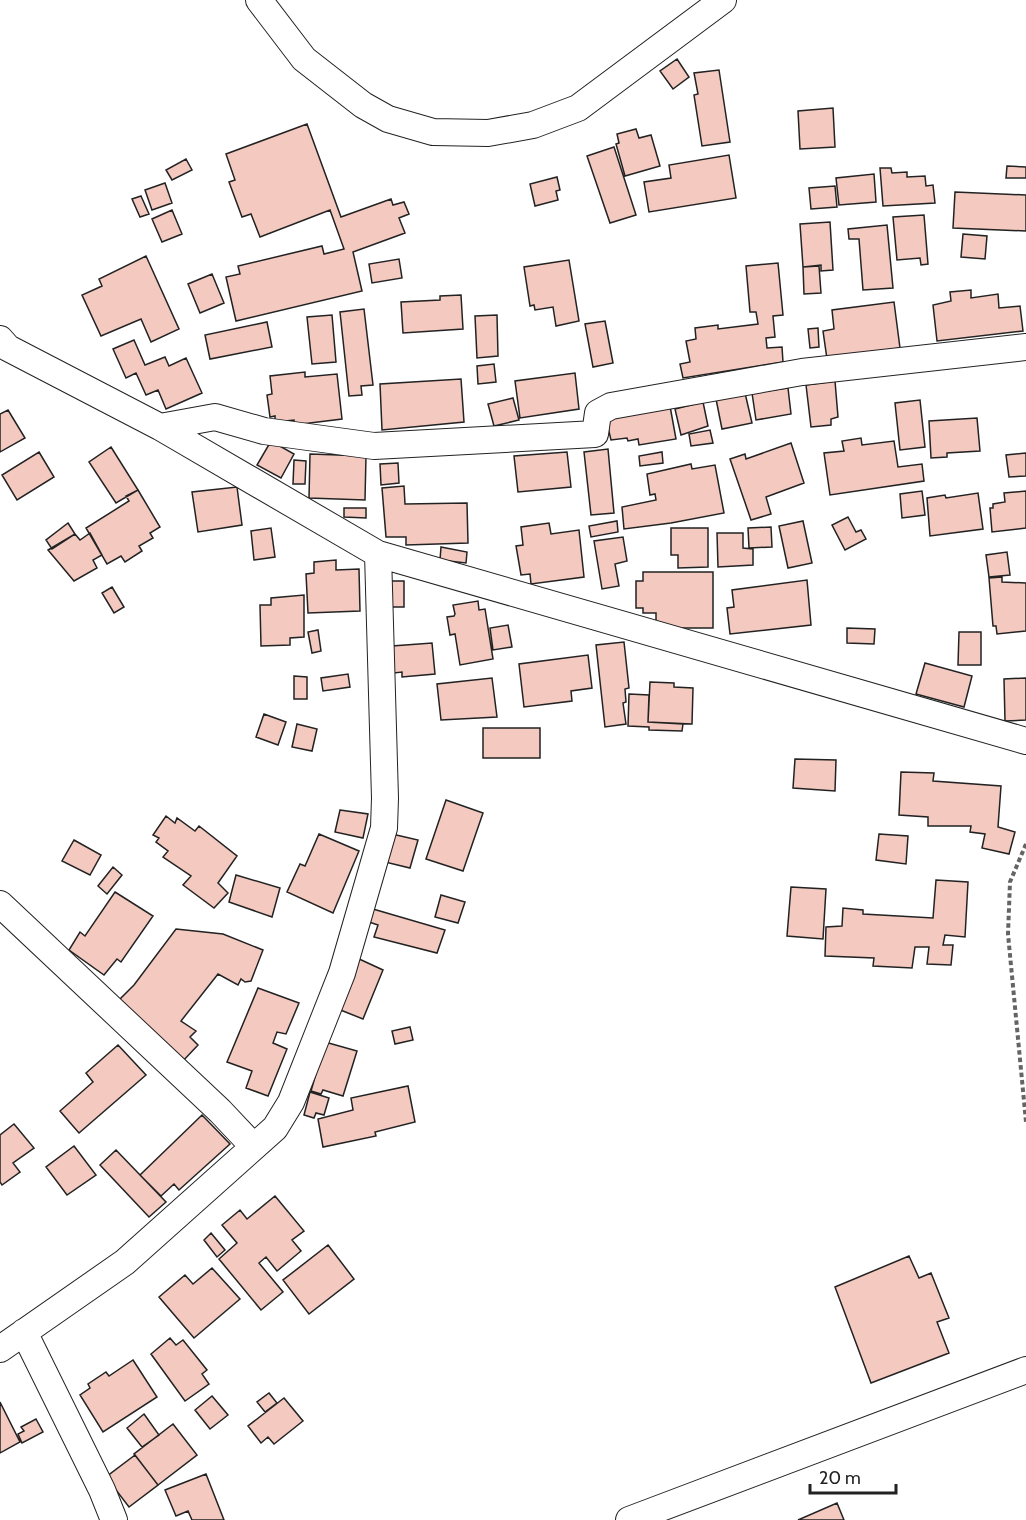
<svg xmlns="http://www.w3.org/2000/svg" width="1026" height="1520" font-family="Cabin,sans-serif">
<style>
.building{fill:#f3c9c0;stroke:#222;stroke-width:1.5}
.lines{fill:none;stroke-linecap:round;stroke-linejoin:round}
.minor-casing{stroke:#222;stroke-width:28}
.path{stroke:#646464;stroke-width:4;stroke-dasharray:4.5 3;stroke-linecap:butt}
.minor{stroke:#fff;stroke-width:26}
</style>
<rect width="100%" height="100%" fill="#fff"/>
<path class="building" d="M677 59 689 77 673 89 660 71Z
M719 70 730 142 702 146 694 95 698 94 694 73Z
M833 108 835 147 800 149 798 111Z
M307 124 341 217 391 199 393 205 404 202 409 214 399 218 405 233 353 252 362 291 236 321 226 277 240 274 238 266 322 246 324 254 344 249 330 210 260 237 251 214 242 217 229 182 235 180 226 154Z
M636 129 639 138 651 135 660 166 625 176 616 144 619 143 617 134Z
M614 147 636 215 610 223 587 156Z
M729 155 736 198 649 212 644 182 671 178 669 165Z
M186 159 192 170 172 180 166 170Z
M1007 166 1026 167V178H1006Z
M880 168H891L892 173 907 172V177L925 176 926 186 933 185 935 203 883 206Z
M874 174 876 202 839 205 836 178Z
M557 177 560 190 556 191 558 200 535 206 530 184Z
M165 183 172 203 152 210 145 190Z
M835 186 837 207 811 209 809 188Z
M955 192 1026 195V231L953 228Z
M141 196 149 214 140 217 132 199Z
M172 210 182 234 162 242 152 219Z
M924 215 928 264 921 265 920 258 897 260 893 217Z
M830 222 833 270 821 271V265L803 267 800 224Z
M887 225 893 288 863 290 859 239H849L848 229Z
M963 234 987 236 985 259 961 257Z
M146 256 179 329 151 342 141 319 101 336 82 295 102 286 99 279Z
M399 259 402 278 372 283 369 264Z
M569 260 579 321 556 326 553 307 535 310 534 305 530 306 524 267Z
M778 263 783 315 773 316 775 337 766 338 767 348 782 347 783 362 683 378 680 364 690 362 686 341 696 339 695 328 718 325V329L758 324 756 312H750L746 266Z
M819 266 821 293 804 294 803 267Z
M212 274 224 303 200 313 188 284Z
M971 290V298L998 294 999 308 1020 306 1023 331 937 341 933 305 951 301 950 292Z
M461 295 463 329 403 333 401 302 440 300V296Z
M894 302 900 348 827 359 823 331 834 329 832 310Z
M364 309 373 385 361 386 362 395 349 396 340 312Z
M332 315 336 362 312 364 307 317Z
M497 315 498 356 477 358 475 316Z
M605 321 613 363 593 367 585 324Z
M267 322 272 347 210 359 205 335Z
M818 328 819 347 810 348 808 329Z
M134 340 145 365 165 357 169 366 186 358 202 393 166 409 158 390 146 395 136 373 126 378 113 349Z
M494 364 496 382 478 384 477 366Z
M305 372V377L337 374 342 419 294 425V420L275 422V416L270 417 267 395 272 394 270 376Z
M575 373 579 409 520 418 515 381Z
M461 379 464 422 382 430 380 384Z
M835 381 838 417 831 419V425L811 427 806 385Z
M788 388 791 414 756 420 752 393Z
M745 393 752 423 722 429 716 399Z
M513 398 519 420 494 426 488 404Z
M920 400 925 447 900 450 895 403Z
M703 402 708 426 681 435 675 409Z
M670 406 676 439 639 445 638 439 628 441 627 438 611 440 606 419Z
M8 410 25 438 0 452V414Z
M977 418 980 451 947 453V457L931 458 929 421Z
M710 430 713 443 691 446 689 434Z
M861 438 862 445 894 441 898 467 922 464 924 481 830 495 824 453 844 451 842 441Z
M271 441 294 454 281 478 257 465Z
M791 443 804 483 766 497 771 514 751 520 730 459 745 454 746 459Z
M111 447 138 490 116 503 89 462Z
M608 449 614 513 591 515 584 452Z
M39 452 54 477 17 500 2 475Z
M567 452 571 487 518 492 514 456Z
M662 452 663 463 640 466 639 456Z
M1026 453V476L1009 477 1006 455Z
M310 454 366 456 365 500 309 498Z
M294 460 306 461 305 484H293Z
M398 463 399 483 381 485 380 464Z
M691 464 692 469 715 465 724 513 671 523 624 529 622 507 656 500 655 494 650 495 647 474Z
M404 486 405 504 467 503 468 543 406 545V537H386L382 488Z
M237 487 242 525 198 532 192 492Z
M138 490 160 527 150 533 153 538 139 546 142 551 125 562 121 556 107 564 86 528 129 501 126 496Z
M922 491 925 515 902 518 900 494Z
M1026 491V528L992 532 990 508H993V504L1005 502 1004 493Z
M978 493 983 529 930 536 927 498 945 495 946 498Z
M344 508H366V518L344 517Z
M848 517 856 532 861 530 866 539 845 550 832 525Z
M617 521 618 532 591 537 589 526Z
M803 521 812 563 788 568 779 526Z
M68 523 75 534 52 549 46 540Z
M549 523 551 534 579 530 584 577 531 584 530 574 521 575 516 546 523 545 521 527Z
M771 527 772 547 749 548 748 528Z
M271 528 275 557 254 560 251 531Z
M671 528H708V567L678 568V555H671Z
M90 533 102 555 93 560 97 568 74 581 48 550 75 534 80 540Z
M717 533H743V548L753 549V565L718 567Z
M623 537 627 561 615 564 619 586 602 589 594 541Z
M441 547 467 552 466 563 440 560Z
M1007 552 1010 575 989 577 986 555Z
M336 560V570L359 569 360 611 308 613 306 574 314 573V562Z
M643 572H713V628H679L656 622V613H643V608H636V581H643Z
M1002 577V582L1026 583V631L997 634 996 626H993L989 578Z
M807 580 811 625 730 634 727 608 734 607 732 590Z
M389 581H404V607H389Z
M112 587 124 607 114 613 102 593Z
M304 595V637L290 638V645L261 646 260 605H271V598Z
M478 601 479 610 485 609 493 659 460 665 455 634 450 635 447 617 454 616 455 614 453 605Z
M508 625 512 647 493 650 490 628Z
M847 628 875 629 874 644 847 643Z
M318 630 321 651 312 653 308 632Z
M959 632H981V665H958Z
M624 642 629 688 625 689 626 702 623 703 626 724 605 727 596 645Z
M432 643 435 674 402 677V672L394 673 392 646Z
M588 655 592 688 571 691 572 701 524 707 519 664Z
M925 663 972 676 964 707 916 694Z
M348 674 350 687 323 691 321 678Z
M294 676 307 677V699H294Z
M492 678 497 717 441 720 437 684Z
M1026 678V720L1005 721 1004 679Z
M650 682 674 683V687L693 688 692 724 648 722Z
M629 694 649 695 648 722 683 724 682 731 649 730V727L628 726Z
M264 714 286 722 278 745 256 737Z
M297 724 317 729 312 751 292 747Z
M483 728H540V758H483Z
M795 759 836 760 835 791 793 788Z
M901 772 934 773 933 781 1001 786 998 827 1015 832 1009 854 982 848 985 834 970 832 971 826H928V817L899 815Z
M446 800 483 813 463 871 426 859Z
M340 810 368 814 363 838 335 832Z
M166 816 175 823 177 818 195 831 199 826 237 856 218 883 228 893 214 908 183 885 191 876 163 857 168 851 156 842 159 838 153 835Z
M319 834 359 851 333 913 287 892 300 864 305 866Z
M392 834 418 840 410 868 385 862Z
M879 834 908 836 906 864 876 860Z
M74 840 101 855 90 875 62 861Z
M113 867 122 875 107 894 98 886Z
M236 875 280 888 272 917 229 902Z
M936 880 968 882 965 937 945 935 943 945H953L951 965 927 964 929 947H915L912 968 873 966 874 958 825 956 826 927 842 926 843 908 863 910V914L933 918Z
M791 887 826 889 823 939 787 936Z
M115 892 153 916 121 962 117 959 104 975 69 950 80 932 85 936Z
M441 895 465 902 458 923 435 917Z
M373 909 445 930 437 953 374 937 378 925 369 922Z
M176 929 223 934 263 950 251 981 245 982 241 979 238 985 218 974 181 1021 196 1031 190 1037 198 1045 182 1062 117 1002 134 985Z
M357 958 383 970 363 1019 338 1009Z
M258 988 299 1003 286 1034 277 1032 273 1043 287 1049 268 1096 246 1088 252 1071 227 1062Z
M410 1027 413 1040 395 1044 392 1031Z
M325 1042 357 1051 343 1096 323 1090 321 1094 311 1091Z
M118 1045 146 1075 79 1133 60 1111 93 1082 86 1073Z
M408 1086 415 1122 375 1132 376 1136 323 1147 318 1119 353 1110 351 1098Z
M310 1092 329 1098 324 1115 316 1113 314 1118 304 1115Z
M202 1115 230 1144 179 1190 174 1184 161 1196 140 1175Z
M14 1124 34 1148 13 1163 20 1172 2 1185 0 1182V1135Z
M74 1146 96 1175 67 1195 46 1167Z
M116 1150 166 1202 149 1217 100 1165Z
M275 1196 304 1231 292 1240 301 1251 277 1271 266 1257 259 1263 283 1292 261 1310 219 1259 237 1243 222 1225 240 1210 247 1219Z
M211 1233 225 1250 217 1257 204 1240Z
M328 1245 354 1279 309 1314 283 1280Z
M909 1256 919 1278 931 1273 949 1318 937 1322 949 1353 871 1383 835 1287Z
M212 1268 240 1299 194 1338 159 1297 185 1275 193 1284Z
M170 1338 176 1345 183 1340 207 1370 202 1374 209 1384 185 1401 151 1354Z
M133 1360 157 1397 103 1432 80 1395 90 1388 88 1384 106 1372 109 1376Z
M269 1393 277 1403 265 1412 257 1402Z
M212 1396 228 1415 210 1429 195 1410Z
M284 1398 303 1421 274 1444 268 1437 261 1443 248 1426Z
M0 1402 20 1442 0 1453Z
M144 1414 159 1435 142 1447 127 1428Z
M36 1419 43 1432 22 1443 18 1434 24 1431 21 1427Z
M173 1424 197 1455 158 1485 134 1454Z
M135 1455 158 1485 129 1507 106 1477Z
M206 1474 224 1520H192L188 1511 176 1516 165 1490Z
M837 1503 844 1520H798Z"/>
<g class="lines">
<g class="minor-casing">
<path id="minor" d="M259 0 304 59 363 105 388 119 433 132 488 133 533 125 578 108 723 0
M0 339 8 348 160 427 378 554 1026 741
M160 427 215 417 264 431 374 446 595 434 598 413 611 406 802 372 1026 347
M0 904 220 1111 253 1146
M24 1332 102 1490 114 1520
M0 1349 125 1262 275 1128 291 1102 342 973 384 828 385 798 378 554
M629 1520 1026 1370"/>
</g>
<path class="path" d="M1026 844 1010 882 1008 934 1026 1122"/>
<use href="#minor" class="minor"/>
</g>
<path d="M810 1484v9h86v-9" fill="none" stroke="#222222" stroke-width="3"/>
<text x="819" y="1484" font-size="18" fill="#222222" stroke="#ffffff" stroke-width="4.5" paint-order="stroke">20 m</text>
</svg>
